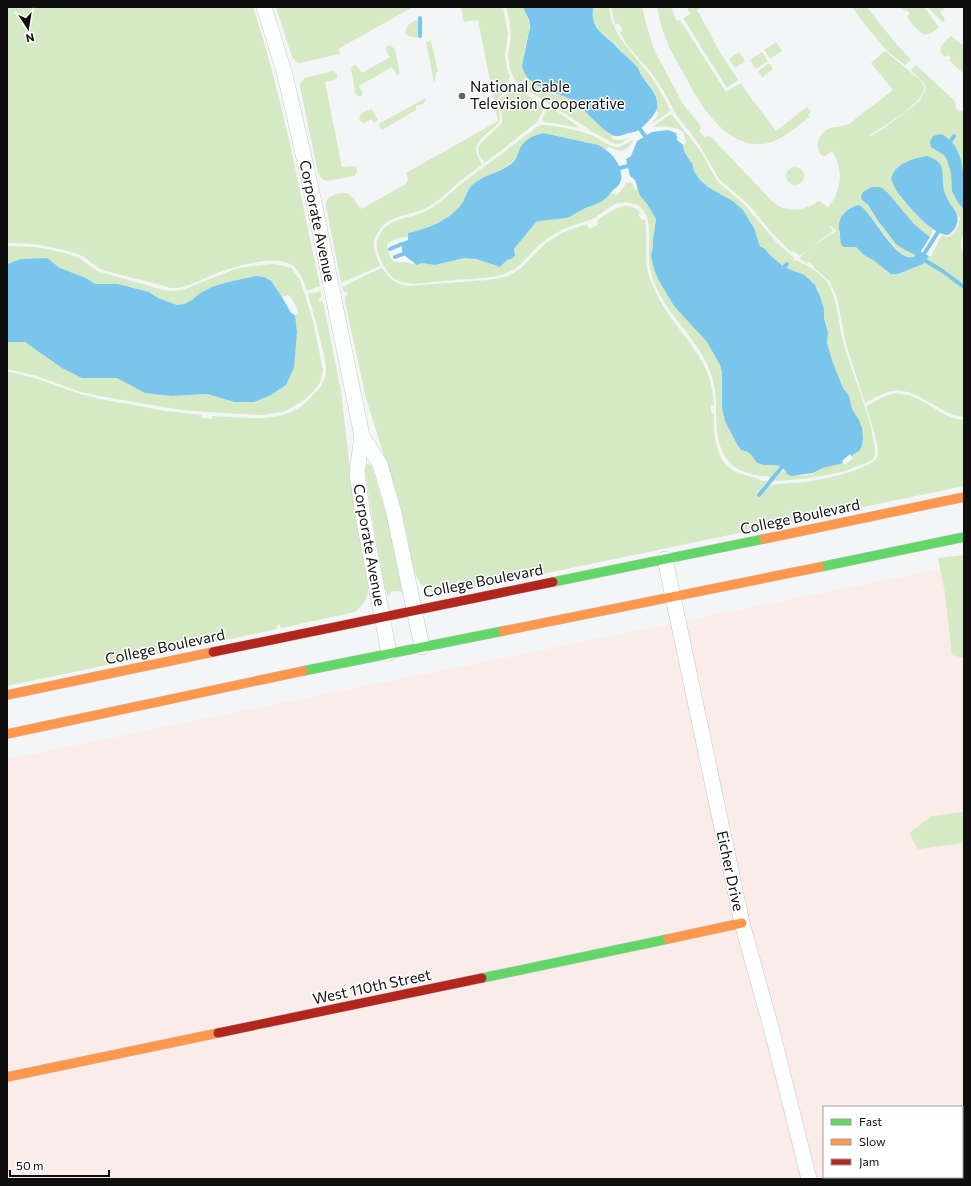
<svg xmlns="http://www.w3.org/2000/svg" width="971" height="1186" font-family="Commissioner,sans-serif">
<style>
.industrial{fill:#faece9;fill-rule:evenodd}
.green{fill:#d5e9c4;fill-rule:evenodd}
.water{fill:#7ac5ec}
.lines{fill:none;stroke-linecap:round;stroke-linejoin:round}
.stream{stroke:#7ac5ec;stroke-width:4}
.street-casing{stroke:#c6c6c7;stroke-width:16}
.fast-casing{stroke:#c6c6c7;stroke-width:10}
.slow-casing{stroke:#c6c6c7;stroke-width:10}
.jam-casing{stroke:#c6c6c7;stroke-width:10}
.street{stroke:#fdfefe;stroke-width:15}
.fast{stroke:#63d668;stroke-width:9}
.slow{stroke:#ff974d;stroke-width:9}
.jam{stroke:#b3261e;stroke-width:9}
.poi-dot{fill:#5f6060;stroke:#fff;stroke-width:1.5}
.labels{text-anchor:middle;stroke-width:3;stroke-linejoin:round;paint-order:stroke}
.poi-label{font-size:15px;fill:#0f0f10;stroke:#fff;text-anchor:start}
.street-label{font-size:15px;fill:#0f0f10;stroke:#fff}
</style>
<rect width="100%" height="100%" fill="#f4f5f6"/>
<path class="industrial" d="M964 564V1179H7V759ZM824 1107H962V1177H824Z"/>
<path class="green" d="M7 7H253C283 98 300 193 320 286L307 291C304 282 301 273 294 267 276 252 228 268 208 277 196 282 184 289 171 288L103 270C93 266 89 259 80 255 73 252 66 251 59 249 40 244 27 243 7 243Z
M276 7H413L338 49 340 51 339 54 301 63 296 62 292 57Z
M461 7H503L508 34 505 55 507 69 510 76 504 92 498 99 500 119C497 131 475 136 476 151 477 156 480 160 482 165 474 171 466 176 459 182 449 191 440 200 428 207 415 214 400 214 387 222 382 226 377 233 375 239 371 249 378 257 380 266L348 280 341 282 326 206C325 195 338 193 347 193L353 198 361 209 406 184 408 179 406 173 498 121 478 20 464 22Z
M506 7H523C534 27 527 34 524 55 524 58 522 63 523 67 530 91 558 90 574 102 588 112 598 126 612 135L611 137C616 142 623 140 630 137L622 143 615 144 594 133 572 118 528 91 520 85 514 78 510 70 508 54 511 37 509 19Z
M593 7H609C612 36 633 53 650 75 658 86 664 98 670 110L668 113 653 123 650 124 657 117 658 114 656 109 657 99 653 89 641 75 640 71 631 61 614 43 599 31 593 20Z
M611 7H642L647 27 654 50 683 104 700 125 701 129 699 131 705 138 708 136 712 138 773 202C782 210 795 212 807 207 811 206 815 203 818 201H820L828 208C842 190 844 170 832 151L825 156 821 155C814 144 819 133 830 128 836 126 843 127 849 124L893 90 871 63 885 51 921 81C923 84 925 86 924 90 921 104 883 127 870 135L871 136 883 129 920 101 925 91 926 87 923 82 911 70 916 65 955 101 956 109 964 112V172C960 158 956 149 947 137L931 147C935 149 941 152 944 155 955 166 949 184 955 197 957 202 964 208 964 213 964 219 965 226 964 232 962 240 958 244 964 252V417C959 416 953 415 949 413 932 406 912 387 891 391 882 393 873 399 865 403L846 345 837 298 830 282 825 277 814 268V266L810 262 806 263 799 258 811 247 836 231 831 226H830L833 231 823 238 799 256 794 251 793 252 789 250 772 233 749 205 719 179 697 141 677 116 665 93 650 71 627 45 620 33 623 30 618 23 615 25ZM941 166C943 175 942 185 945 195 948 203 955 209 958 217H960C959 227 955 234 946 237L943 235 941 237 931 256H929L923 264 898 274H891L887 271 873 260 864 255 856 247 841 242C839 226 836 222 848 210L872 218 891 243 900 252 909 258 914 257 915 255C910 250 902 249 896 243 883 231 875 211 862 200L888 193 914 224 930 237 933 230 916 215 900 197 901 196 898 192Z
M657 7H671L677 21 680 20 726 92 741 83 746 91 776 131 807 107 811 112 808 114 810 117C795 127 781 142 763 144 724 148 698 101 683 72 677 61 670 51 666 39 662 29 659 18 657 7Z
M687 7H702L697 10 721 54 738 80 727 88 683 18 690 14Z
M852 7H867L893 40 911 60 905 65 888 52 866 26Z
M899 7H924L939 27C929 36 925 38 915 27 912 23 909 20 907 16L910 14 907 10 904 11Z
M928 7H946L940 12 945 19 943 23Z
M418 19V37C412 38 401 36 407 27 409 23 415 21 418 19Z
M951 36 964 46V74L949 60 951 57 948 55 946 57C934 51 944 42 951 36Z
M431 41 438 72 436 73 435 81 434 82 426 42Z
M776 42 782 51 770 59 764 50Z
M390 45 395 49 400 74 397 75 392 67 359 86 363 94 361 96H358L355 92 351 68 354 65H356L362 73 390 57 386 50V47Z
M739 52 745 61 735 68 729 59Z
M762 52 768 61 756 69 750 60Z
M769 63 773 69 762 78 758 71Z
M333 71 337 74V79L325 82 342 167 354 166 356 167C358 170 357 174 354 176L326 181 321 178 318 173 300 86 301 82 305 78Z
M519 88 530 97 542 103C545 109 540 118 536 123L485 163 479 155 478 147 484 140 502 123V118L500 99 507 94Z
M426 98V100L423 104 416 106V110L382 130 379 126 380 123Z
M547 108C554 107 572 122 579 127V128L553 123 544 122 542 119Z
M371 109 373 111 378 120 374 123 371 119 364 123 361 122C356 115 364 111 371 109Z
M671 114 699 149 718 182 744 204 777 243 795 259 793 261 796 260C806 265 822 274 828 283 839 302 838 325 844 345 854 380 871 414 875 450 876 455 874 458 871 461 863 464 855 467 848 470 824 477 798 480 774 481V480L781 472 785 470C793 476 803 477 813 474 816 472 818 470 821 469 828 466 836 464 843 463L845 465 853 458 851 456 858 450 859 420 852 409 849 396 843 388 833 363 827 343 828 332 827 326 824 318V309L818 290 813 282 807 277 786 268 788 264 782 265 771 256 764 248 760 245 754 228 743 210 701 182 695 173 693 165 690 161 684 151 683 145 686 142 683 132C675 126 663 126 653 127L659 122Z
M541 125C554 125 578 130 591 135 599 138 608 146 616 147 623 148 627 142 634 140 631 143 630 146 627 148 622 154 614 148 608 147L605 149C590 142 571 139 555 136 551 136 547 133 543 133 537 133 531 138 527 141 519 148 519 157 511 163 501 172 487 174 476 182 469 187 467 194 463 202 452 219 428 229 408 233V237L397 238 387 244C387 249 390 260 395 262 398 263 402 262 405 262 410 263 411 265 415 263L418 264 421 263 435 265 464 258 476 259 500 267 507 260 511 259 515 253 514 249 536 222C546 219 557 220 567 218 572 216 576 212 581 210 593 205 601 203 611 193L617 195 620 192 626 183 630 182 632 183 635 190 638 189 640 196 647 204 656 219 653 239V247L651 256 654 269 658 279 674 306 707 342 720 365 722 372V408L729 429 741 450 748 452 752 456 757 463 764 465H772L780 466 770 479 768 476C762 477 757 475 752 474 748 473 743 472 740 470 726 464 719 447 717 433 715 406 719 388 706 362 689 328 652 301 649 260 648 244 655 212 635 204 629 202 622 202 616 204 607 208 599 216 590 220 577 224 563 228 551 236 545 240 539 245 534 250 527 257 522 264 515 269 494 281 467 278 444 281 432 282 418 285 406 283 398 282 391 277 387 271 380 260 373 248 379 236 388 217 411 219 428 210 444 201 455 188 470 177 492 161 515 144 537 127Z
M786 176a9 9 0 1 1 18 0a9 9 0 1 1-18 0Z
M625 206C632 206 636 208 641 213L638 214 642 220 645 219C648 235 645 252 647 268 648 275 652 283 655 291 675 334 712 353 714 405L711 406V413H714C713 433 715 462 736 472 745 476 755 477 763 481H767L757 494 759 496C762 493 765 489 768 487 774 483 796 483 804 482 817 481 874 469 878 456 880 447 869 416 866 406 875 402 883 396 892 394 910 390 931 407 946 415 951 418 958 419 964 420V486L509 581H506L505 578 501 579 502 582 438 594C425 590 418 583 414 570L401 511 366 398 345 302V296L348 295 347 292H344L342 287 381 268 383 269C389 279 395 283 407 286L487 280 509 276 521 268 547 242 564 232 587 224 589 229 598 225 597 220C606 215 614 207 625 206Z
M7 246 36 247 65 253 79 258 97 271 163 290 173 291 185 289 235 269 251 266 274 264 291 268 300 280 304 292 313 321 323 370 320 383 312 393 303 401 285 411 264 415 221 413 182 410 105 397 80 392 37 376 7 369V342H25L62 368 82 377 117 378 145 393 171 396 207 394 234 402 271 395 286 385 294 368 297 332 295 315 298 313V310L290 296 288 295 282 297 276 288 264 277 256 276 228 282 200 293 192 300 184 304 177 305 158 298 149 292 118 284H95L86 278 60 268 47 258 21 259 7 264Z
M321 291V297L319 298V301H322L324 306 341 391 355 512 369 587C368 598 363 605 355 612L281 628 280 625 276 626 277 629 7 686V371L38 379 80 394 100 399 165 411 202 415V418L212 419V416C239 417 273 423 297 409 303 406 308 401 313 395 320 389 326 380 326 371 326 363 324 355 322 347 318 329 313 312 308 294Z
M367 464 371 465 372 468 390 527 403 589 402 593C399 590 395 591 391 592L389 597C383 589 382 571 380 561 374 530 369 500 365 469Z
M964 555V658L952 655 945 593 938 558Z
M964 812V843L918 849 909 833 932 816Z
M962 1138H964V1179H917L922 1177H962Z"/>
<path class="water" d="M523 7H593C593 12 592 17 594 22 597 32 607 37 614 44 618 48 621 52 625 55 629 59 634 63 638 68 640 71 640 74 642 76 649 87 659 94 657 108 656 114 645 125 640 129 636 132 634 132 629 133 624 134 620 137 615 136 603 133 583 106 570 99 553 90 527 88 522 66L530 27 529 20Z
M668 130 676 133 677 137V140L683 145 684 151 690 161 692 163 695 173 700 180 708 187 734 202 743 210 754 228 760 246 764 248 771 256 784 267 804 275 810 280 815 285 820 296 824 309V318L828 332 827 343 833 363 843 388 849 396 852 409 859 420 862 428 863 438 862 445 860 450 851 456 850 454 842 461 843 463 823 468 813 473 791 476 787 474 786 471 780 466 772 465H764L757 463 752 456 748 452 741 450 737 444 729 429 725 421 722 408V372L720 365 707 342 674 306 658 279 654 269 651 256 653 247V239L656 219 647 204 640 196 635 180 630 176 626 159 631 156C633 151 635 146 637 141L652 132Z
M543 133 598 145C608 150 617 158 620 169 623 179 621 185 613 190 610 193 608 197 605 199 598 205 588 206 580 211 575 213 572 217 566 218 556 220 546 219 536 222L514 249 515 256 511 259 507 260 500 267 476 259 464 258 435 265 421 263 417 265C409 258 398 255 403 242L408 240V233C428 229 452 219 463 202 467 194 468 187 476 182 487 174 501 172 511 164 516 160 517 156 519 151 522 141 533 135 543 133Z
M941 134C968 147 964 186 964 210L957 201 952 191 951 173 947 160 944 155 931 147 930 142 933 136Z
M927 156C951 163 938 178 946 196 948 201 951 205 954 209 961 219 957 229 948 235 932 235 907 205 898 193 895 189 893 183 891 179 895 163 912 159 927 156Z
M872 187H878L882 188 888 193 914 224 930 237 921 251 922 253 929 256 923 264 898 274H891L887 271 873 260 864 255 856 247H845L842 246C840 241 840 238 840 233 839 229 838 224 840 220 842 213 852 206 859 205 873 213 896 263 914 257L915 255 912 253 905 250 896 244 879 222 868 205 862 200 861 196 863 192Z
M47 258 60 268 86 278 95 284H118L149 292 158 298 177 305 184 304 192 300 200 293 212 287 228 282 256 276 264 277 271 281 282 297 291 313 295 315 297 332 294 368 286 385 271 395 254 402H234L207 394 171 396 145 393 117 378H82L62 368 25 342H7V264L21 259Z"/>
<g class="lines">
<path class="stream" d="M420 36V18
M640 129 645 136
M950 142 954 136
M620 168 628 166
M390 249 402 244
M924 254 938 232
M395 257 403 254
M926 261 941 270 964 287
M784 267 787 264
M759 495 782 467"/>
<g class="street-casing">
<path id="street" d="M264 7 285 75 312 193 362 436 357 473 363 516 389 653
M362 436 380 464 393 509 422 647
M665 559 742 923 772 1031 809 1179"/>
</g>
<g class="fast-casing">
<path id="fast" d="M820 567 964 537
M553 582 764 539
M303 671 503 631
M482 978 668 939"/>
</g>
<g class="slow-casing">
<path id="slow" d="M764 539 964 497
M503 631 820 567
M7 695 213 652
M7 734 303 671
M668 939 742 923
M7 1077 218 1033"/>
</g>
<g class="jam-casing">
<path id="jam" d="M213 652 553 582
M218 1033 482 978"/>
</g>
<use href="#street" class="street"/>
<use href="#fast" class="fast"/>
<use href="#slow" class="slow"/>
<use href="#jam" class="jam"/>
</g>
<circle class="poi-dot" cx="462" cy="96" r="4"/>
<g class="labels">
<g class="poi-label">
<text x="470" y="92">National Cable<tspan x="470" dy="17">Television Cooperative</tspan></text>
</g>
<g class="street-label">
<text transform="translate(317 221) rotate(78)" y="5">Corporate Avenue</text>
<text transform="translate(800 517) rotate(-12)" y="5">College Boulevard</text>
<text transform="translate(369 545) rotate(80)" y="5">Corporate Avenue</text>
<text transform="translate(483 581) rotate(-11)" y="5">College Boulevard</text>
<text transform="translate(165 647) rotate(-12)" y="5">College Boulevard</text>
<text transform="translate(730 871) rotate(78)" y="5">Eicher Drive</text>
<text transform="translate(372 987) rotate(-12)" y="5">West 110th Street</text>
</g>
</g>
<rect width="971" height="1186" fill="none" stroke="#0f0f10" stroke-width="16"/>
<rect x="823" y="1106" width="140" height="72" fill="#ffffff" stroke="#9f9f9f"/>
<rect x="831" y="1119" width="20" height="6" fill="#63d668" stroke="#9f9f9f"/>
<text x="859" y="1126" font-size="12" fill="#0f0f10">Fast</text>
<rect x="831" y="1139" width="20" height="6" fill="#ff974d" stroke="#9f9f9f"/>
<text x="859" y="1146" font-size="12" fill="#0f0f10">Slow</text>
<rect x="831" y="1159" width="20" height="6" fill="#b3261e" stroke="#9f9f9f"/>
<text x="859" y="1166" font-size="12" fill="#0f0f10">Jam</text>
<g transform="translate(28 28) rotate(168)" stroke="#ffffff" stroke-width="3" paint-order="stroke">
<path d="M0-3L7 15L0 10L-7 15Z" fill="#0f0f10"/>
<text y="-6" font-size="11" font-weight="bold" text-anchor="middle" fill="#0f0f10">N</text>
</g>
<path d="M10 1170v6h99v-6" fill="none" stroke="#0f0f10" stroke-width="2"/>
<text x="16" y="1170" font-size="12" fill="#0f0f10" stroke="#ffffff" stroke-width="3" paint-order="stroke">50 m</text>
</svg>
